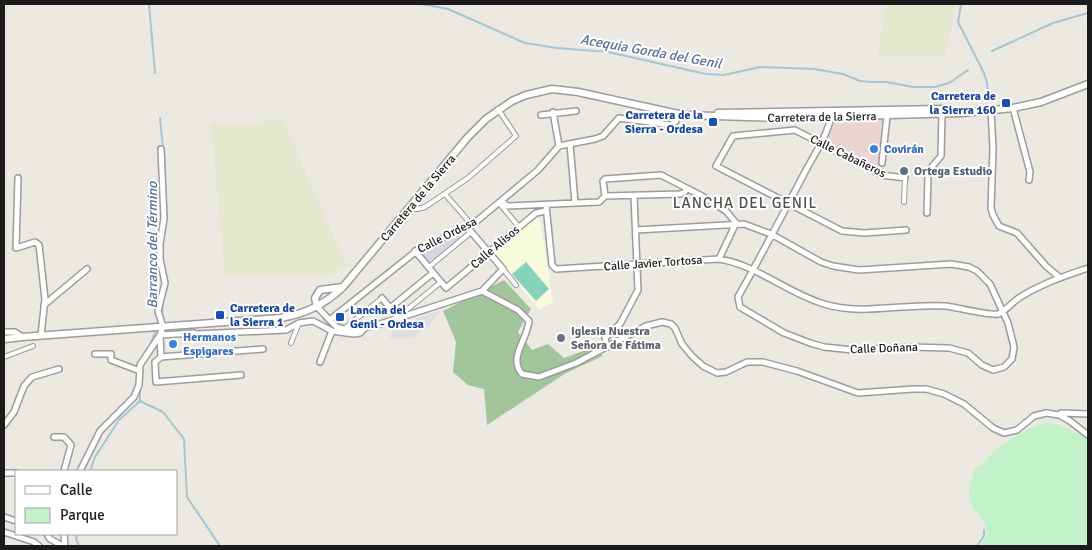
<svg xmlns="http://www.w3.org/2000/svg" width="1092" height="550" font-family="Signika,sans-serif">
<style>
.commercial{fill:#ead5d2}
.education{fill:#f7fadb}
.farmland{fill:#e3e8ce}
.forest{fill:#a3c59b}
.park{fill:#c2f1ca}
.pitch{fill:#88d1bc}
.parking{fill:#dfdfdf}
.plaza{fill:#d7d6e0}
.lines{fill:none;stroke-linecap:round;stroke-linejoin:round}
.stream{stroke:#a6c5d4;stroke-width:2}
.pedestrian-casing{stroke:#9c9c9c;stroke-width:6}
.minor-casing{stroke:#9c9c9c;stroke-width:8}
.tertiary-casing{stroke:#9c9c9c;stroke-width:9}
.pedestrian{stroke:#fff;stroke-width:4}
.minor{stroke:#fff;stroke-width:5}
.tertiary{stroke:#fff;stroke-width:6}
.transit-dot{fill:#1a4fb4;stroke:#fff;stroke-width:2}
.shop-dot{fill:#3f7fe0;stroke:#fff;stroke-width:2}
.service-dot{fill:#5c6f8a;stroke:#fff;stroke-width:2}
.worship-dot{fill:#6b7280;stroke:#fff;stroke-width:2}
.labels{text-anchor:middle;stroke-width:4;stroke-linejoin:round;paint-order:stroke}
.transit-label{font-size:12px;font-weight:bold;fill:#164399;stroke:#fff;text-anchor:end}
.street-label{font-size:12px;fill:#1b1b1b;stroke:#fff}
.shop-label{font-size:12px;font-weight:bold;fill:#366cbe;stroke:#fff;text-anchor:start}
.service-label{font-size:12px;font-weight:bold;fill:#4e5e75;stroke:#fff;text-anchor:start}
.worship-label{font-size:12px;font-weight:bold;fill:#5b616d;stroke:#fff;text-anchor:start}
.water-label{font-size:14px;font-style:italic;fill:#54719d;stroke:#fff}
.quarter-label{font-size:15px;letter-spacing:1px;fill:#4e4e4e;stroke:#fff}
</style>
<rect width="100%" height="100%" fill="#ebe9e1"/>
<path class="commercial" d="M884 117 879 170 824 142 836 118Z"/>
<path class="education" d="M536 217 540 218 553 303 539 309 491 253Z"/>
<path class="farmland" d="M886 4H955L946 57H877Z
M282 118 347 266 326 277 225 276 211 123 248 124Z"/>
<path class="forest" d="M504 280 531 309 518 332 532 350 548 344 564 358 594 347 603 356 566 373 487 425 484 389 468 385 453 372 456 342 443 311Z"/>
<path class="park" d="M1045 423 1057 424 1088 438V546H980L987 537C987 533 986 528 985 525 980 514 971 510 969 497 968 487 973 479 974 469 986 463 985 460 994 452 1010 439 1026 428 1045 423Z"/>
<path class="pitch" d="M526 262 549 289 536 301 512 274Z"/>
<path class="parking" d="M440 311 429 326 413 338 390 339 393 330 414 323 420 317Z"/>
<path class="plaza" d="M459 236 460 238 429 264 421 253Z"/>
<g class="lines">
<path class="stream" d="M149 4 155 73
M421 4 448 9 525 43 557 48 608 52 706 74 724 75 760 67 814 69 843 74 860 81 871 82H886L913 87H935L949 83 968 70
M961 4 958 22 984 73 987 83 989 100
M992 51 1053 23 1088 13
M160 118 163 148
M163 238V263
M162 315 163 300
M150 346 156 329
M140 401 163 412 184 439 187 497 220 546
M90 471 95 457 119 420 140 401V386
M77 534 76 539 79 546
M977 546 984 536V530"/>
<g class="pedestrian-casing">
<path id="pedestrian" d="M445 194 472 225
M904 202 905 178
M499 203 519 227
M409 209H417L425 207 468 178 516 136 498 109
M429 267 471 232
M503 269 516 285
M390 308 398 319
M398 317 441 282
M345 328 382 298
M291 343 299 323
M4 357 33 346"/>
</g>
<g class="minor-casing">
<path id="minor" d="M1013 108 1030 172 1029 180
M991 110 993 148 991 208 993 215 998 224
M553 112 559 146
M541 115 576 111
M570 144 575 203
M161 149 164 218 160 244V259L165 283 158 311 163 327 160 335 161 357 155 362 156 382 241 375
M882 163 887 116
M18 178 16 248 35 242 39 245 45 299 41 335
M905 178 882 175 795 130 733 136 716 166 842 231 864 233 906 230
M605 196 603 181 605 179 661 175 702 196 726 211 736 223
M502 201 507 206 599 202 605 196 680 194 685 192 686 188
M546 205 552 265 556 269 719 259C757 265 787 293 824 304 863 316 905 303 945 306 956 307 990 316 998 314 1005 312 1014 300 1022 296 1043 283 1065 276 1088 268
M927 213 928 175 930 169 941 156 942 113
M999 226 1017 233 1046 266 1059 277
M467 227 503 269 482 291
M636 230 744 224 771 234 821 262 833 266 859 270 951 264 969 267 977 271 990 284 1008 323 1014 347 1012 359 1004 367 993 370 982 365 968 353 949 348 909 347 853 350 824 347 810 343 784 333 740 307 738 297C761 256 783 214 805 172 814 155 827 136 831 117
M415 251 446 288 536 213 546 211
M719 259 736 223
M382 298 390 308 433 273
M44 305 87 269
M317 307C323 312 332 324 337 327 348 332 366 327 377 325L482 291 518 310 529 321C527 341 508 357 522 374L539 377 576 363 646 326 662 322 671 324 675 328 682 344 692 356 703 366 717 373 726 372 747 362H763L797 371 858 393 913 389H926L944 394 964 404 993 428 1004 433 1017 430 1034 416 1046 413 1059 415 1070 421 1088 435
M331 319 419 249 472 225 538 170 559 146 595 139 603 136 619 118 671 125 676 121 677 113
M4 332H15L22 337
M196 334 286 330 299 323 313 321 332 331 354 334 360 333 366 327
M160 335 194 333
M607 347 605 338 620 324 638 290 634 196
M95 354H111V360L140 371
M161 357 263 349
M320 362 332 331
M1059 415 1061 413 1088 414
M4 425 14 412 24 386 32 377 59 369
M54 437H64L71 445 64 471
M80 471 100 431 134 397 139 385 140 365 160 335
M4 473H16
M4 517 16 521
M4 532 34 542 39 546
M47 534 50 539 63 546
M64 534 65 546"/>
</g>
<g class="tertiary-casing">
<path id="tertiary" d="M718 113 943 109
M317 307 315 298 320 290 343 287
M4 339 22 337 280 318C305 314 324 305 343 287L468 137 486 119 512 101 526 95 552 89 578 92 683 115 782 118 962 113 1013 108 1041 102 1088 84"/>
</g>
<use href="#pedestrian" class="pedestrian"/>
<use href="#minor" class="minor"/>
<use href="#tertiary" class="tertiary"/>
</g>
<g class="transit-dot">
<rect x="1001" y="98" width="10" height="10" rx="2.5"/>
<rect x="708" y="117" width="10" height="10" rx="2.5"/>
<rect x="215" y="310" width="10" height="10" rx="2.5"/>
<rect x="335" y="312" width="10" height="10" rx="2.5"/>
</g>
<g class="shop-dot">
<circle cx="874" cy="149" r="5"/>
<circle cx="173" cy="344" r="5"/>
</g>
<circle class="service-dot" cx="904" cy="171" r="5"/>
<circle class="worship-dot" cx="561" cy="338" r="5"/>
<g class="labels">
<g class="transit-label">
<text x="996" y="100">Carretera de<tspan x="996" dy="14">la Sierra 160</tspan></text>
<text x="703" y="119">Carretera de la<tspan x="703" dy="14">Sierra - Ordesa</tspan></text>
<text x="230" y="312" text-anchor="start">Carretera de<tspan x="230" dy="14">la Sierra 1</tspan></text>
<text x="350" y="314" text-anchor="start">Lancha del<tspan x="350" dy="14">Genil - Ordesa</tspan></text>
</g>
<g class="street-label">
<text transform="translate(822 117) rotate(-1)" y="4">Carretera de la Sierra</text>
<text transform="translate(848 156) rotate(26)" y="4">Calle Cabañeros</text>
<text transform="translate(418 198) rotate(-50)" y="4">Carretera de la Sierra</text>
<text transform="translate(447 235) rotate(-27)" y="4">Calle Ordesa</text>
<text transform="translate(495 247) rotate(-40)" y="4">Calle Alisos</text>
<text transform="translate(653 263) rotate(-4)" y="4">Calle Javier Tortosa</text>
<text transform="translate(884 348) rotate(-2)" y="4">Calle Doñana</text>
</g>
<g class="shop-label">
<text x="884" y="153">Covirán</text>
<text x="183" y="341">Hermanos<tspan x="183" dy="14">Espigares</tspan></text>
</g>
<g class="service-label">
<text x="914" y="175">Ortega Estudio</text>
</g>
<g class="worship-label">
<text x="571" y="335">Iglesia Nuestra<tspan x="571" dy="14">Señora de Fátima</tspan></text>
</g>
<g class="water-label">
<text transform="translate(651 51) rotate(10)" y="5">Acequia Gorda del Genil</text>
<text transform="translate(152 245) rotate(-90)" y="5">Barranco del Término</text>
</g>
<g class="quarter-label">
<text x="745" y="208">LANCHA DEL GENIL</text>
</g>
</g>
<rect width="1092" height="550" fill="none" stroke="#1b1b1b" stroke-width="10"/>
<rect x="15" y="470" width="162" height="65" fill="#ffffff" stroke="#a4a4a4"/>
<rect x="25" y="486" width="25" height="8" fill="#ffffff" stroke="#a4a4a4"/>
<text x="60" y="495" font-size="15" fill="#1b1b1b">Calle</text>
<rect x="25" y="508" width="25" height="15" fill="#c2f1ca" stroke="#a4a4a4"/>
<text x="60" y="520" font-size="15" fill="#1b1b1b">Parque</text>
</svg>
